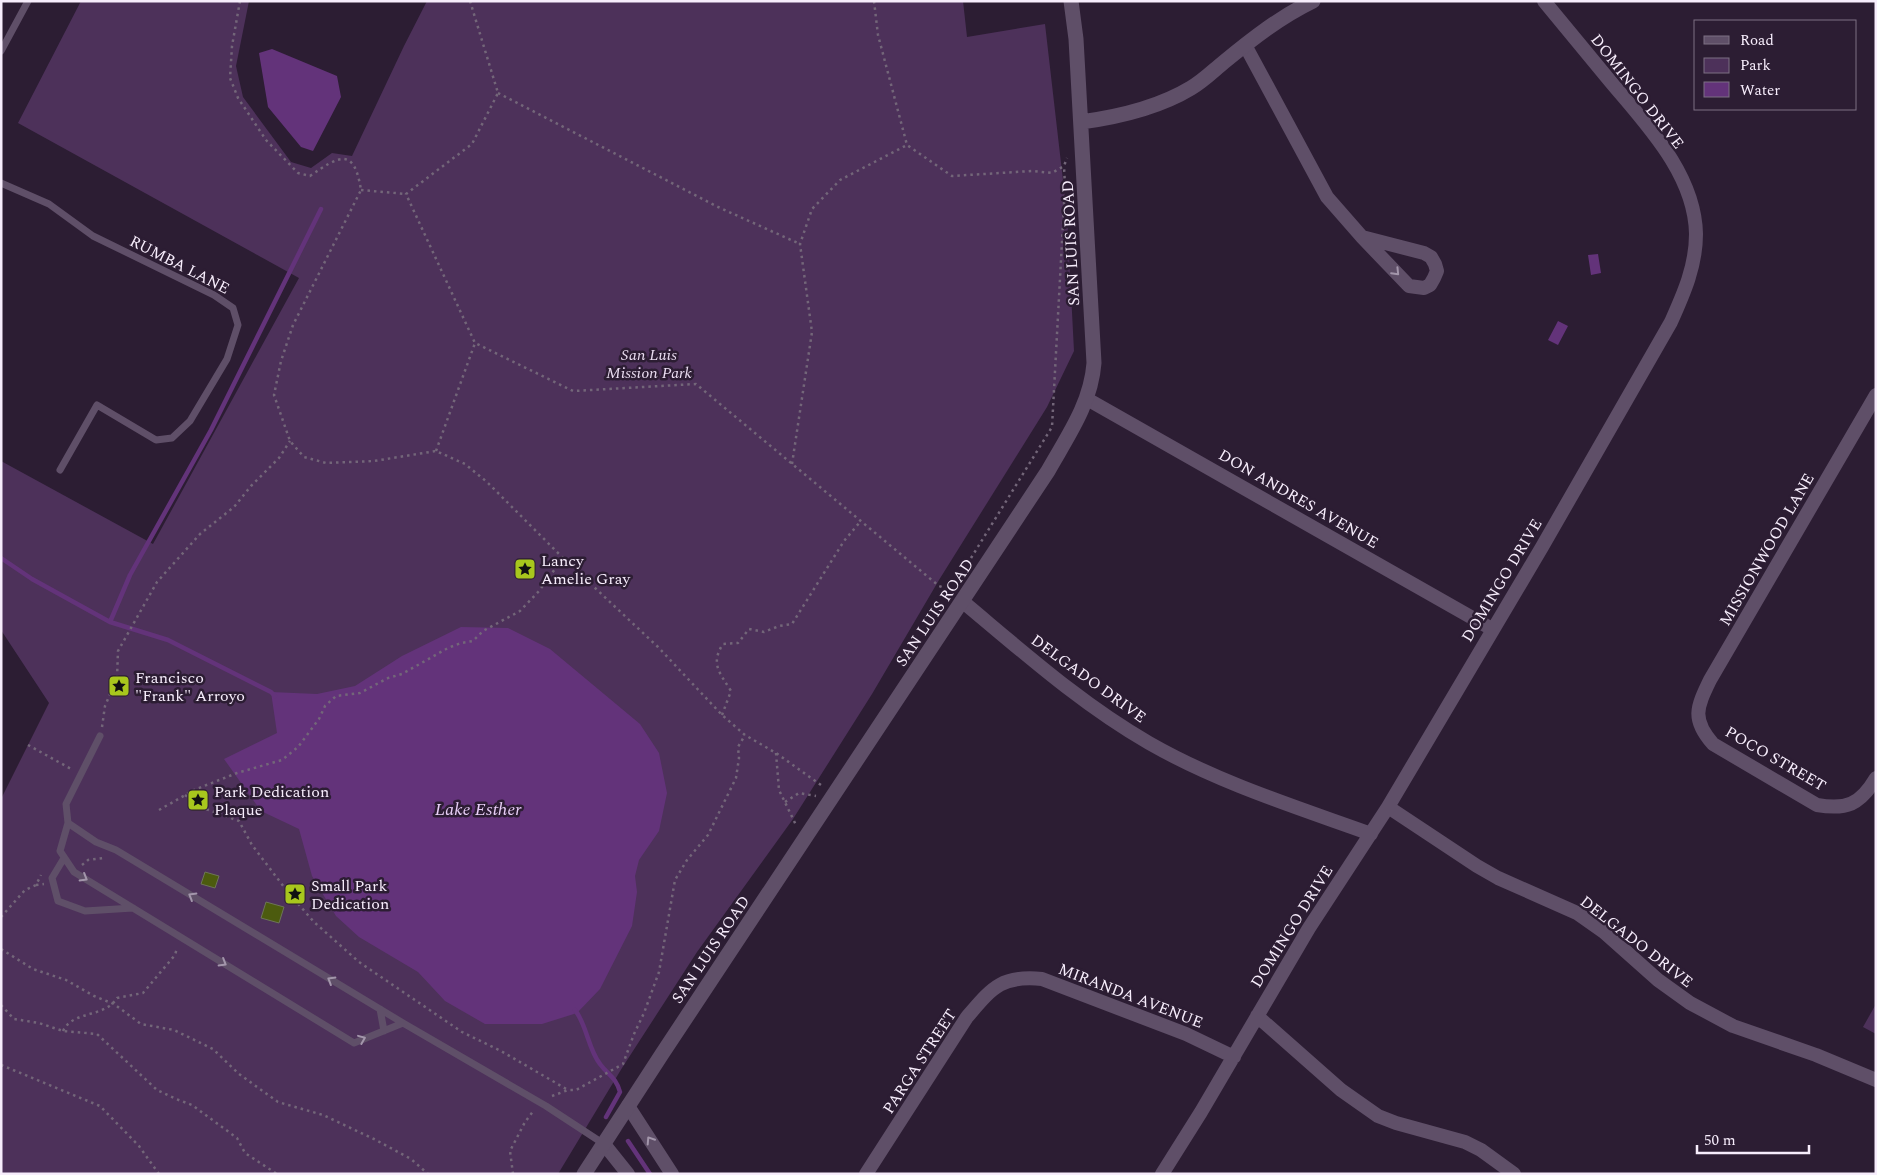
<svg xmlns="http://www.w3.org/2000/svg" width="1877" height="1175" font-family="Spectral,serif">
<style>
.green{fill:#4d315a}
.water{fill:#63337a}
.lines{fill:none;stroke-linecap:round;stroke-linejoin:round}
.stream{stroke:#63337a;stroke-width:4.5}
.building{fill:#4c5b0e;stroke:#6d7558}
.path{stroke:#736679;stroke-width:2.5;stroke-dasharray:2.5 4;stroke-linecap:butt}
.lane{stroke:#5f4f68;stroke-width:7}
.street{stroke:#5f4f68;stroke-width:14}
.secondary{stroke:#5f4f68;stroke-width:15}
.oneway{stroke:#a396ab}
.labels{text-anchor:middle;stroke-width:5;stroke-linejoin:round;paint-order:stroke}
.street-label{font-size:16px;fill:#f7edfc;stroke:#2c1d33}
.park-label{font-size:16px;font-style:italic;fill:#eaddf1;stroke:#2c1d33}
.poi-label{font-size:16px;fill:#f7edfc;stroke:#2c1d33;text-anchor:start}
.water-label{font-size:18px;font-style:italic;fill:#e8cef7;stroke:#2c1d33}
</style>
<rect width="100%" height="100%" fill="#2c1d33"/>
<path class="green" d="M81 1H249L236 66 243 97 291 162 311 168 332 153 352 156 404 46 427 1H963L967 37 1045 24 1067 215 1074 351 1047 407 939 580 872 694 793 819 697 952 622 1068 558 1174H1V799L49 703 1 630V461L153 544 299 278 18 123Z
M1876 1004V1034L1863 1027Z"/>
<path class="water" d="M272 49 337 76 341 97 313 151 301 147 268 107 259 53Z
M1598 254 1601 273 1591 275 1588 255Z
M1558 321 1568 326 1558 345 1548 340Z
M461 627 508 628 550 649 640 724 659 753 667 793 659 831 639 860 635 876 637 892 632 926 600 989 577 1013 542 1024H485L445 1001 418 972 359 937 336 916 312 876 299 829 261 811 224 759 277 733 271 692 317 694 355 686 402 656Z"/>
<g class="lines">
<path class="stream" d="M1 558 32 579 110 622 168 640 271 692 275 696
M110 622 130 575 211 430 321 209
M575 1010C587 1025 588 1049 600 1064 608 1075 616 1077 620 1092L606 1117
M628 1141 650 1174"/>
</g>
<path class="building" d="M205 872 219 876 215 888 201 884Z
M266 902 284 907 279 923 261 918Z"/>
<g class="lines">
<path class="path" d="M240 1 232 46 230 78 238 98 266 140 298 173 310 176C339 156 354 146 361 190L293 325 281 361 274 395 290 441 304 457 326 463 374 461 436 451 465 464 487 482 563 558 658 647 722 715 745 735 776 753 821 785
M470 1 498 93 472 144 406 194 475 343 573 391 696 384 939 586 950 590
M874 1 878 35 907 145 952 176 1032 171 1052 173 1064 166 1067 158
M498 93 718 207 800 244
M361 190 406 194
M436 451 475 343
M792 464 812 332 800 244 812 209 840 180 907 145
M971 558 1052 427 1065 186 1064 166
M722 715 731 691C720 673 710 664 723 644L738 643 749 629 764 632 779 626 792 624 844 541 860 522
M102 727 105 706 117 678 118 651 157 582 200 534 234 507 251 486 279 458 290 441
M28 745 73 770
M776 753 779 790 796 825
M185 795 203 808 239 821 252 845 287 891 314 922 359 962 462 1032 501 1051 568 1090
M785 802 799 793 816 796
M159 810 194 790 237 773 282 760 298 747 319 719 325 706 336 696 360 693 388 678 402 674 448 648 461 643 473 641 483 631 520 611 539 591 563 558
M82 865 88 860 104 858
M36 885 44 884
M1 917 25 890 36 885 41 875
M1 949 33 969 66 980 94 996 114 1004 141 1024 174 1030 213 1049 239 1074 278 1102 323 1115 374 1139 411 1159 428 1174
M1 1005 14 1019 39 1023 63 1031 97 1034 157 1090 176 1099 192 1105 237 1138 245 1153 277 1174
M63 1031C73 1010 105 1018 117 998L143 993 175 955 177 948
M1 1065 100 1106 139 1146 159 1174
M552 1096 568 1090H576L623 1064 634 1034 644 1013 659 972 675 880 687 860 708 835 736 778 739 758 738 747 745 735
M513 1174 510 1151 525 1122 534 1110"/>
<path class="lane" d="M1 51 28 1
M1 183 49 204 93 236 214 295 233 308 238 325 227 359 190 421 172 438 156 440 97 405 60 470
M100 736 66 804 68 823 60 851 74 872 354 1043 403 1023
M68 823 96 842 116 850 403 1023 546 1106 604 1144
M64 858 52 878 58 901 85 911 133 908
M380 1009 384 1031"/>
<path class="street" d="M1245 45 1327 197 1362 237 1409 286 1424 288 1430 285 1434 278 1437 271 1435 264 1431 257 1424 253 1362 237
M1876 395 1710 680C1697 707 1691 719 1713 744L1817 805C1846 810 1860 805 1876 778
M1087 399 1492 629
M962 601C1022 651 1081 704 1149 743 1219 783 1296 807 1371 834
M1388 807 1477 866 1498 878 1577 913 1604 932 1658 980 1690 1003 1733 1026 1816 1055 1876 1080
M1257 1016 1341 1090 1378 1116 1396 1123 1465 1142 1481 1150 1514 1174
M628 1106 672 1174
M604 1144 628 1174
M866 1174 967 1017C992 988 1001 975 1042 979L1186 1034 1234 1057
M1162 1174 1201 1112 1309 928 1388 807 1542 547 1671 322C1684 293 1696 266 1696 234 1695 174 1646 124 1610 81 1588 54 1566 28 1544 1"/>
<path class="secondary" d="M1081 122C1118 117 1158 108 1191 88 1203 81 1213 71 1224 62 1252 39 1280 17 1313 1
M584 1174 662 1054 1048 471C1067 437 1091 404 1094 363L1076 39 1071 1"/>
</g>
<defs><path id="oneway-chevron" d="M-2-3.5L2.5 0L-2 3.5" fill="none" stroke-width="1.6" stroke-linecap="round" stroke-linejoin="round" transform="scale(1.25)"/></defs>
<g class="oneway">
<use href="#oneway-chevron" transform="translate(1396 272) rotate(46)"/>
<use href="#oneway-chevron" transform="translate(84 878) rotate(31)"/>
<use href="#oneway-chevron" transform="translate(192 896) rotate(-149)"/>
<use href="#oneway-chevron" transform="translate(223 963) rotate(31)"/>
<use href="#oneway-chevron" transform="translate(331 980) rotate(-149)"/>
<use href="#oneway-chevron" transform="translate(362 1039) rotate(-22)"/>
<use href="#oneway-chevron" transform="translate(650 1140) rotate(-123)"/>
</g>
<defs>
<g id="sight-square" transform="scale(1.125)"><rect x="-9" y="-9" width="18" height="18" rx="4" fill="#a8c71d" stroke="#2c1d33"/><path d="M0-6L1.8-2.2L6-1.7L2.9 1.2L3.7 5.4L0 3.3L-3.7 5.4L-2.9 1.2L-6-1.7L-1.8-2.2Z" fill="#111"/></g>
</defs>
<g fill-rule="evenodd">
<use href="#sight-square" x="525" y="569"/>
<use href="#sight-square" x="119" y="686"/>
<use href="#sight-square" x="198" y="800"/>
<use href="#sight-square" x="295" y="894"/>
</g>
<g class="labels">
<g class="street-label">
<text transform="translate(1638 91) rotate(52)" y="6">DOMINGO DRIVE</text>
<text transform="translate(1070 243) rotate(-93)" y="6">SAN LUIS ROAD</text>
<text transform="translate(180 264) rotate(27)" y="6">RUMBA LANE</text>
<text transform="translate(1299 498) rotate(30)" y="6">DON ANDRES AVENUE</text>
<text transform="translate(1766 549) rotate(-60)" y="6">MISSIONWOOD LANE</text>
<text transform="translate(1501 580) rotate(-59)" y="6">DOMINGO DRIVE</text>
<text transform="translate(934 612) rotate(-56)" y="6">SAN LUIS ROAD</text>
<text transform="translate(1089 678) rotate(36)" y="6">DELGADO DRIVE</text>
<text transform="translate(1776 758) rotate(30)" y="6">POCO STREET</text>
<text transform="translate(1291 926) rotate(-58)" y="6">DOMINGO DRIVE</text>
<text transform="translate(1637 941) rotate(38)" y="6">DELGADO DRIVE</text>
<text transform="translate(710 949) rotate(-56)" y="6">SAN LUIS ROAD</text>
<text transform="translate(1131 995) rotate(21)" y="6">MIRANDA AVENUE</text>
<text transform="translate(919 1061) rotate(-57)" y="6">PARGA STREET</text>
</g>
<g class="park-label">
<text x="649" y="360">San Luis<tspan x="649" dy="18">Mission Park</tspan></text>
</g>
<g class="poi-label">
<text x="541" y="566">Lancy<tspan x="541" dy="18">Amelie Gray</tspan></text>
<text x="135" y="683">Francisco<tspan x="135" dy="18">"Frank" Arroyo</tspan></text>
<text x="214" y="797">Park Dedication<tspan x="214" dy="18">Plaque</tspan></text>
<text x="311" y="891">Small Park<tspan x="311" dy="18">Dedication</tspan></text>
</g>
<g class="water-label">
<text x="478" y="815">Lake Esther</text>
</g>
</g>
<rect width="1877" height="1175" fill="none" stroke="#f7edfc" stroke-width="5"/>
<rect x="1694" y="20" width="162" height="90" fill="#2c1d33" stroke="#7d7083"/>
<rect x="1704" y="36" width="25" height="8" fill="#5f4f68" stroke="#7d7083"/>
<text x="1740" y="45" font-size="15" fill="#f7edfc">Road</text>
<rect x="1704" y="58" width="25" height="15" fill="#4d315a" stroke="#7d7083"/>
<text x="1740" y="70" font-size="15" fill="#f7edfc">Park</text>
<rect x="1704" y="82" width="25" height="15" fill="#63337a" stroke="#7d7083"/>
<text x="1740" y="95" font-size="15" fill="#f7edfc">Water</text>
<path d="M1697 1145v8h112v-8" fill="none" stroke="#f7edfc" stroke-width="2.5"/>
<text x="1704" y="1145" font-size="15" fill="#f7edfc" stroke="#2c1d33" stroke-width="4" paint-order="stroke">50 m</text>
</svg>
